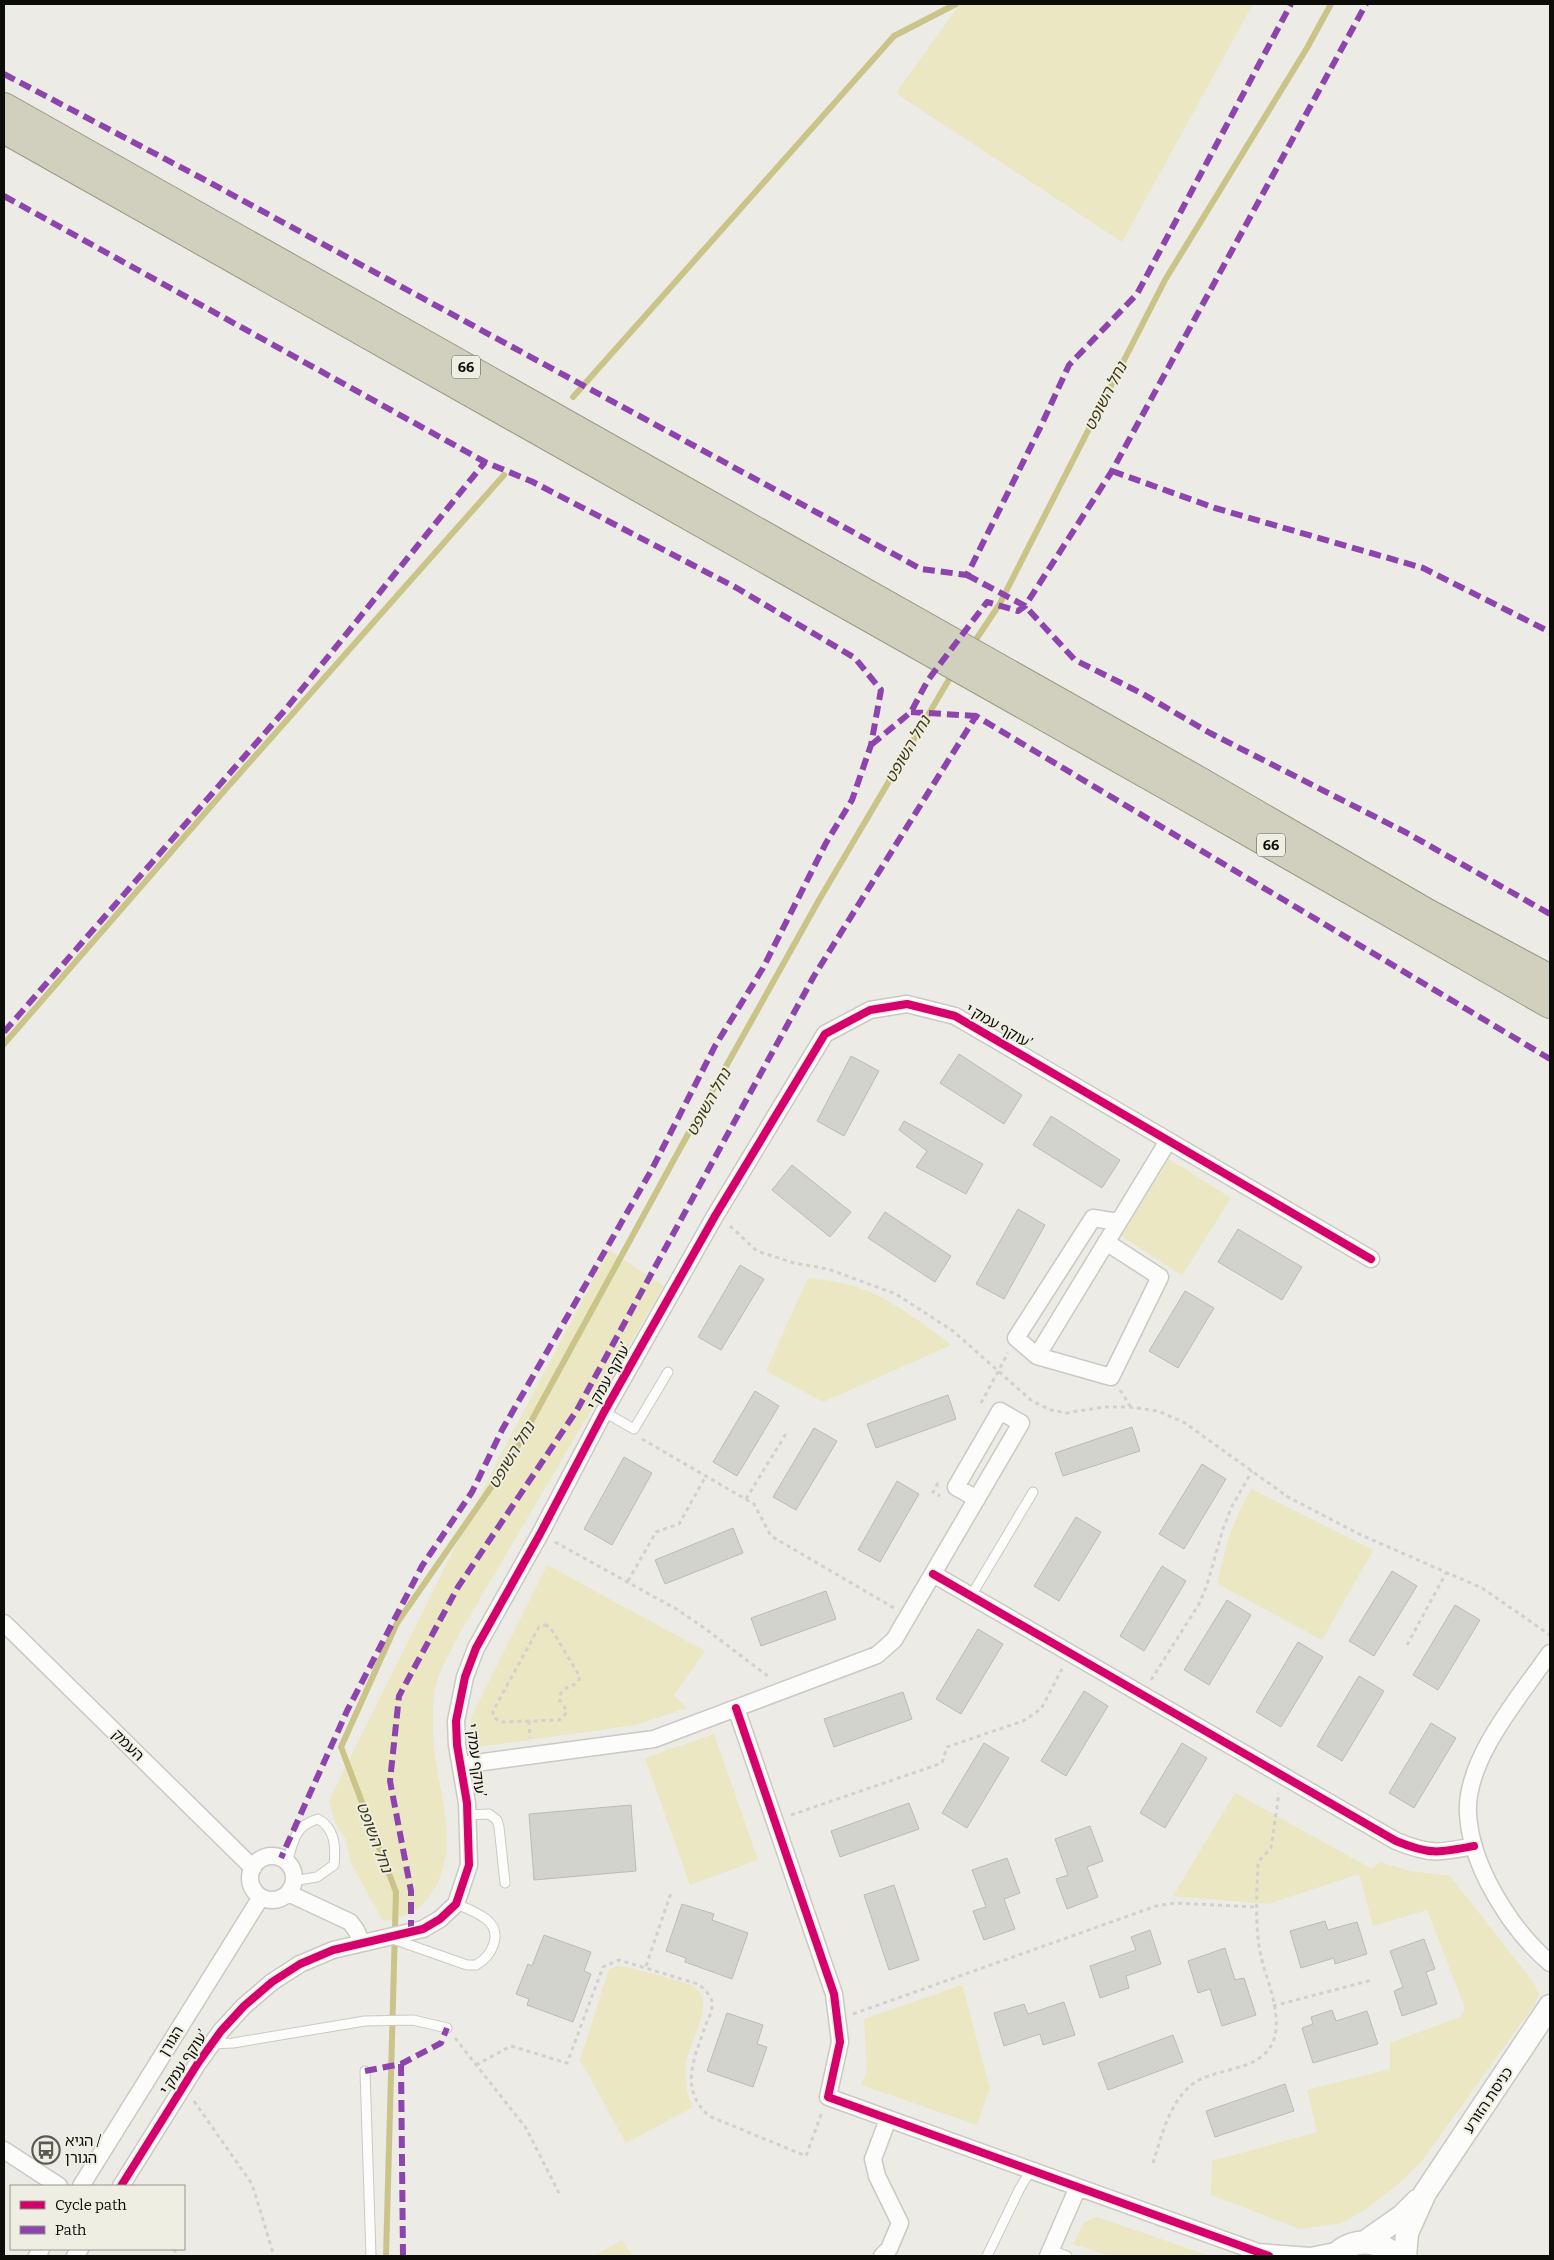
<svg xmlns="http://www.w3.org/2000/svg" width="1554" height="2260" font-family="Bitter,'Noto Sans Hebrew',serif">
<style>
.green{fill:#eae7c2}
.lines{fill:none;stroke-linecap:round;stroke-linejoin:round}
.stream{stroke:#cac489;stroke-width:6}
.building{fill:#d3d3ce;stroke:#bcbbb6}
.lane-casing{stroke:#cac9c4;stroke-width:11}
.street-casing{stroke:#cac9c4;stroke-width:19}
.secondary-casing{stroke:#cac9c4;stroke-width:25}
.highway-casing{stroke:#9a9883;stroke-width:30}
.path{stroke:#d2d1cf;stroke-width:3;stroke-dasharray:4 4;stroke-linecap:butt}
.lane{stroke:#fcfcfb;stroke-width:9}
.street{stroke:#fcfcfb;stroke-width:16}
.secondary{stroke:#fcfcfb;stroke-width:22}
.highway{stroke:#d1cfbd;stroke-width:28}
.quiet{stroke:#8e44ad;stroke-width:6;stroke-dasharray:12 6;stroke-linecap:butt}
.cycleway-casing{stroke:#efeee2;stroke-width:11}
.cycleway{stroke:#d6006c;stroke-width:8}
.labels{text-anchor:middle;stroke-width:4;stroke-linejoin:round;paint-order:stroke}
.shield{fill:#efeee2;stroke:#505049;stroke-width:1}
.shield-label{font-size:14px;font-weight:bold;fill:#0c0c08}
.street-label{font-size:15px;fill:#0c0c08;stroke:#efeee2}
.poi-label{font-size:15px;fill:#0c0c08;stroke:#efeee2;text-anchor:start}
.water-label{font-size:16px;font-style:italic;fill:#3a3712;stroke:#efeee2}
</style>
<rect width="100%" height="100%" fill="#ecebe5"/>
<path class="green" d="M960 4H1253L1122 242 896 93Z
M1169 1159 1231 1198 1182 1275 1121 1236Z
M609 1250 664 1286 458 1636C451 1652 440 1668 436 1685 432 1699 433 1720 433 1735 435 1787 463 1842 433 1891 420 1912 405 1917 383 1921L351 1863 346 1840 334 1820 329 1801 500 1456Z
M808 1278C822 1280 837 1281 851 1285 889 1297 920 1321 951 1345L823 1402 766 1371Z
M1251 1489 1373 1550 1322 1640 1218 1584C1224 1548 1233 1521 1251 1489Z
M547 1565 705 1651 674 1695 687 1708 636 1725 477 1747C466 1738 470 1728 472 1715Z
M714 1734 758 1860 690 1885 645 1758Z
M1235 1793 1372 1869 1380 1862 1410 1871 1450 1876 1533 1982 1539 1993 1535 2004 1421 2162 1396 2186 1366 2209 1342 2223 1300 2229 1211 2195 1212 2161 1317 2132 1307 2090 1390 2069V2043L1460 2017 1465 2008 1427 1910 1373 1926 1359 1874 1268 1904 1173 1896Z
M618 1966 628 1967C640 1971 686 1981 694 1987 716 2004 691 2038 687 2059 683 2075 686 2092 693 2107L626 2143 580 2060 609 1969Z
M962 1985 990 2088 977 2125 861 2085 867 2072 864 2019Z
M1097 2217 1210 2256H1110L1073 2244 1084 2222Z
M622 2240 632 2256H594Z"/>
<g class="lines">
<path class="stream" d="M573 397 894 36 956 4
M971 647 999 605 1165 280 1307 48 1331 4
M4 1044 225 790 504 475
M386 2256 396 1892 341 1747 397 1623 510 1460 682 1145 819 900 954 671"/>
</g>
<path class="building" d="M959 1054 1022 1095 1004 1124 940 1083Z
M851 1056 879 1071 844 1136 817 1121Z
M1051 1116 1120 1160 1102 1188 1033 1145Z
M904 1121 983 1164 966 1194 916 1167 927 1151 899 1130Z
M792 1165 851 1212 830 1237 772 1190Z
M1018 1209 1045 1225 1004 1299 976 1284Z
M885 1212 951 1256 935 1282 868 1238Z
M1238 1229 1302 1267 1282 1300 1218 1262Z
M740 1265 764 1279 721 1350 698 1337Z
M1185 1291 1214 1308 1178 1368 1149 1351Z
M755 1391 779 1406 737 1476 713 1462Z
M948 1395 956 1419 876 1448 867 1424Z
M1132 1427 1140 1451 1063 1476 1055 1453Z
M814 1428 837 1441 796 1510 773 1497Z
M624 1457 652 1473 612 1545 584 1529Z
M1202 1464 1226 1479 1184 1549 1159 1534Z
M897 1481 919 1494 880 1562 858 1550Z
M1076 1517 1101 1532 1059 1601 1034 1586Z
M733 1528 743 1553 665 1584 655 1560Z
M1162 1566 1186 1581 1144 1651 1120 1636Z
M1392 1571 1417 1586 1374 1656 1349 1641Z
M826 1591 836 1619 761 1646 751 1618Z
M1227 1600 1251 1615 1209 1685 1184 1670Z
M1455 1605 1480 1620 1438 1690 1413 1675Z
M978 1629 1003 1644 961 1714 936 1699Z
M1298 1642 1323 1657 1281 1727 1256 1712Z
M1359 1676 1384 1691 1342 1761 1317 1746Z
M1084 1691 1108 1706 1066 1776 1041 1761Z
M903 1692 912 1719 834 1747 824 1719Z
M1431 1723 1456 1738 1414 1808 1389 1793Z
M984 1743 1009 1758 967 1828 942 1813Z
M1182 1743 1207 1758 1165 1828 1140 1813Z
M909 1803 919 1829 840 1857 831 1831Z
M631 1805 636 1871 534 1880 529 1814Z
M1090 1826 1103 1861 1087 1867 1098 1897 1067 1909 1056 1879 1068 1875 1055 1839Z
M1007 1858 1020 1893 1004 1899 1015 1929 984 1940 973 1911 986 1907 972 1870Z
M894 1885 919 1960 889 1970 864 1895Z
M682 1904 714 1914 712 1920 748 1933 732 1979 685 1962 686 1958 666 1951Z
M1325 1921 1328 1930 1357 1922 1367 1954 1335 1964 1334 1958 1301 1968 1290 1931Z
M1150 1930 1161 1964 1126 1976 1129 1988 1100 1998 1090 1966 1136 1950 1131 1937Z
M544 1935 591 1952 584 1971 591 1974 573 2022 527 2005 529 1999 516 1994 528 1964 532 1966Z
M1424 1939 1435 1969 1426 1972 1437 2004 1402 2016 1394 1991 1403 1987 1390 1951Z
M1225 1948 1235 1980 1244 1978 1256 2015 1222 2026 1210 1989 1198 1993 1188 1961Z
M1064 2002 1075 2035 1043 2045 1040 2034 1004 2046 994 2013 1024 2004 1028 2014Z
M1332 2010 1336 2021 1367 2011 1378 2044 1313 2063 1302 2028 1313 2024 1311 2017Z
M727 2013 763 2025 757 2044 767 2047 753 2087 707 2071Z
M1173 2035 1183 2062 1108 2090 1098 2063Z
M1285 2084 1294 2111 1215 2137 1206 2111Z"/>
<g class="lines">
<g class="lane-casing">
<path id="lane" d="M604 1412 634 1429 668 1372
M971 1596 1033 1492
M468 1815 489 1814 497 1820 499 1827 505 1883
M287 1862C294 1841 294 1826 318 1819 335 1828 336 1847 334 1865L317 1877 293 1881
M390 1938 467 1965H476C492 1956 504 1933 486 1919 477 1912 466 1908 456 1904
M212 2044 233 2043 365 2021 413 2020 447 2028
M365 2071 371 2256
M1050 2250 1067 2256
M987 2256 1020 2188 1031 2170"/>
</g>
<g class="street-casing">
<path id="street" d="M1118 1222 1093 1218 1016 1338 1037 1356 1168 1141
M1037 1356 1111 1377 1160 1277 1106 1242
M933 1574 1396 1841C1430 1855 1439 1853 1474 1846
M4 1623 253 1868
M1550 1653C1521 1695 1465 1759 1468 1813 1469 1837 1477 1860 1488 1882 1504 1913 1523 1940 1550 1963
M736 1708 834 1994 840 2042 828 2097 1269 2256
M461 1765 654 1739 877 1655 894 1640 1021 1423 1000 1411 956 1487 977 1499
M250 1878a22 22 0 1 1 44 0a22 22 0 1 1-44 0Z
M288 1893 350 1922 356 1930 362 1943
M4 2150 59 2186
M81 2186 261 1897
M121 2186 198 2063 221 2031 244 2006 272 1982 300 1964 333 1950 423 1929 440 1919 456 1904 469 1865 467 1803 457 1745 456 1721 465 1677 476 1648 540 1534 604 1412 715 1216 825 1034 870 1010 907 1004 955 1016 1371 1259
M1258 2252 1310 2256 1340 2250
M37 2256 41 2249
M75 2256 80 2249
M882 2256 889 2249 900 2223 877 2176 873 2159 888 2119
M1048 2256 1078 2187"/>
</g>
<g class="secondary-casing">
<path id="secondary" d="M1365 2242 1402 2216 1417 2201
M1334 2256C1352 2238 1377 2238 1396 2256
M1405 2256 1407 2233 1425 2193 1550 2006"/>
</g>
<g class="highway-casing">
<path id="highway" d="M4 107 1199 781 1427 913 1550 979
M4 129 1189 798 1550 1004"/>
</g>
<path class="path" d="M730 1226 757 1251 794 1263 828 1269 896 1294 953 1331 1032 1401 1051 1410 1066 1413 1104 1407H1130L1158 1411 1185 1423 1288 1497 1361 1535 1482 1588 1550 1635
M1120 1390 1130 1406
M981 1403 1008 1353
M642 1439 754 1504 771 1536 894 1608
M938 1483 933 1492 940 1496
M746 1499 787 1432
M555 1542 678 1610 707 1630 769 1677
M628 1581 656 1532 679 1524 706 1476
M545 1625 550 1627 580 1677 578 1682C570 1688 561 1687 559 1699L567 1711 564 1716 559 1720 502 1722 493 1717V1711L539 1627Z
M1407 1645 1446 1573
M1151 1680 1199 1604 1207 1585 1223 1529 1231 1508 1252 1471
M529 1721 530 1738
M791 1815 942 1763 947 1747 1023 1721 1041 1709 1062 1669
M646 1966 671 1893
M1273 2006 1372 1980
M853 2014 1156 1906 1175 1903 1256 1907
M455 2038 526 2128 560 2195
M476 2065 511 2046 567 2063 603 1967 619 1960 698 1984C703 1988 711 1995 712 2002 713 2009 709 2018 706 2024 695 2057 678 2088 709 2116L806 2156 822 2112
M194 2101 252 2184 274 2256
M1153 2163C1161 2138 1168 2107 1188 2088 1211 2065 1262 2075 1274 2039 1283 2009 1263 1975 1259 1946 1255 1918 1257 1890 1258 1862L1271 1848 1279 1793
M174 2249 177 2256"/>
<use href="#lane" class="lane"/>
<use href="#street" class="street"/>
<use href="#secondary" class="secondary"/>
<use href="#highway" class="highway"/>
<path class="quiet" d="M4 74 205 180 921 569 967 575 1041 426 1069 365 1137 294 1291 4
M4 196 485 462 533 482 735 587 855 658 881 690 871 745 852 800 826 843 763 968 715 1046 651 1171 502 1430 472 1492 422 1566 347 1711 281 1858
M1112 471 1215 508 1423 568 1550 632
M967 575 1025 606 1075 660 1141 693 1210 733 1407 833 1550 914
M911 712 976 716
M871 745 911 712 928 680 987 602 1018 611 1025 606 1112 471 1366 4
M4 1032 285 710 485 462
M411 1932V1891L390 1781 399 1696 458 1587 577 1410 814 976 976 716 1550 1059
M401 2064 403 2256
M365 2071 401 2064 441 2043 447 2028"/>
<g class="cycleway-casing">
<path id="cycleway" d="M933 1574 1396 1841C1430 1855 1439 1853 1474 1846
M736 1708 834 1994 840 2042 828 2097 1269 2256
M121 2186 198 2063 221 2031 244 2006 272 1982 300 1964 333 1950 423 1929 440 1919 456 1904 469 1865 467 1803 457 1745 456 1721 465 1677 476 1648 540 1534 604 1412 715 1216 825 1034 870 1010 907 1004 955 1016 1371 1259"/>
</g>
<use href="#cycleway" class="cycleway"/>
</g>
<defs>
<g id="bus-ring" transform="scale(1.4375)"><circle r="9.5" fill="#efeee2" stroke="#5a5a55" stroke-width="1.5"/><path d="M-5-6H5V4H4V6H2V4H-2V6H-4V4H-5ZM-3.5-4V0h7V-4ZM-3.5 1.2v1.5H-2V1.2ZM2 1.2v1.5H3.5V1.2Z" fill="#5a5a55"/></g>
</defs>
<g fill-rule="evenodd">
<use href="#bus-ring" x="46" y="2150"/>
</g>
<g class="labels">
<g class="shield">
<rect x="452" y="355.5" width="28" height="23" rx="4"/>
<rect x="1257" y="833.5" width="28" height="23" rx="4"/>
</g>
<g class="shield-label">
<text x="466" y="372">66</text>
<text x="1271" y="850">66</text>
</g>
<g class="street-label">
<text transform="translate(999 1026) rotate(30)" y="5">עוקף עמק י’</text>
<text transform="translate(609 1376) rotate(-61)" y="5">עוקף עמק י’</text>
<text transform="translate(128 1745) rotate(44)" y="5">העמק</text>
<text transform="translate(476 1760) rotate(83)" y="5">עוקף עמק י’</text>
<text transform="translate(171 2041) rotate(-58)" y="5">הגורן</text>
<text transform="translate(184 2062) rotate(-56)" y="5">עוקף עמק י’</text>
<text transform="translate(1488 2100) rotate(-56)" y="5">כניסת הזורע</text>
</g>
<g class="poi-label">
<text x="65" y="2146">הגיא /<tspan x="65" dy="17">הגורן</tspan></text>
</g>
<g class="water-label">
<text transform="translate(1105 396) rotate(-63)" y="6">נחל השופט</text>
<text transform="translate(907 749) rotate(-60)" y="6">נחל השופט</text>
<text transform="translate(708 1102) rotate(-61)" y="6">נחל השופט</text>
<text transform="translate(511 1455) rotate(-59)" y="6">נחל השופט</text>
<text transform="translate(375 1837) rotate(69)" y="6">נחל השופט</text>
</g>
</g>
<rect width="1554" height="2260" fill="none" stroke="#0c0c08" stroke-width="10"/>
<rect x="10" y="2185" width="175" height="65" fill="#efeee2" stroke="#94948b"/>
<rect x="20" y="2201" width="25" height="8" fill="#d6006c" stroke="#94948b"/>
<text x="55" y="2210" font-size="15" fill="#0c0c08">Cycle path</text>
<rect x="20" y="2226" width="25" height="8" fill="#8e44ad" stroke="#94948b"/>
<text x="55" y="2235" font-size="15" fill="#0c0c08">Path</text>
</svg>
